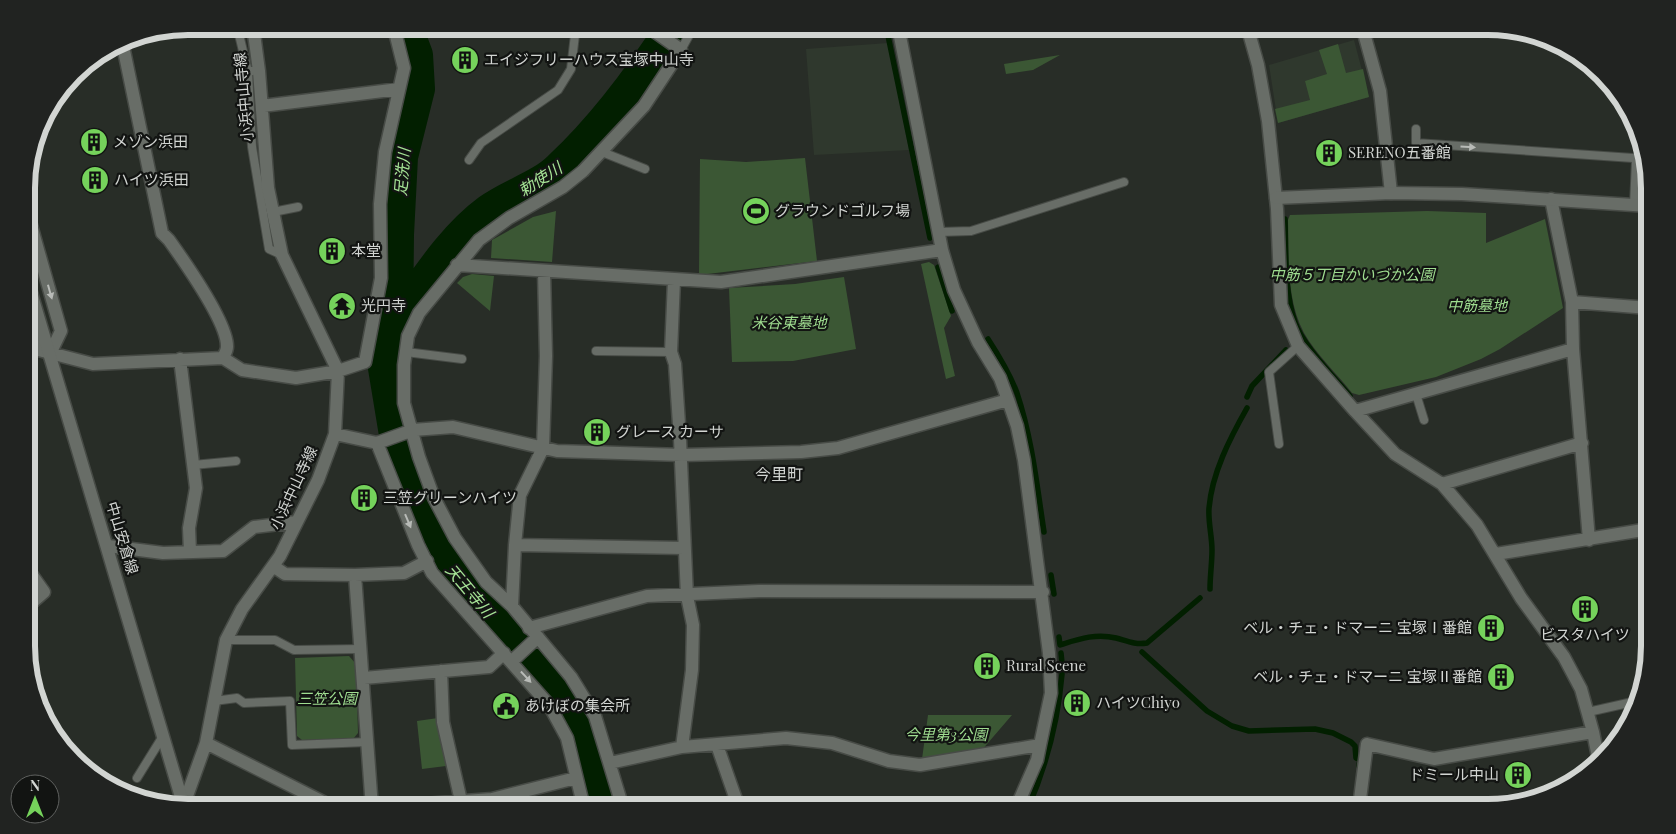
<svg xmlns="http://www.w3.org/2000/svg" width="1676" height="834" font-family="'Playfair Display','Noto Sans JP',serif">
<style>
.built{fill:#2f382d}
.green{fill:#3b5734}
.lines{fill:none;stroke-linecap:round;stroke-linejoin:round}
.stream{stroke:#021f00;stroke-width:5.5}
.river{stroke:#021f00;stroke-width:34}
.service-casing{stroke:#474b46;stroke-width:10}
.minor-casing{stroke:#474b46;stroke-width:15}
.tertiary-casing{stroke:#474b46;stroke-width:15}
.service{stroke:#686d67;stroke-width:8}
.minor{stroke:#686d67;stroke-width:12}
.tertiary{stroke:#686d67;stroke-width:12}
.oneway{fill:#b8bbb7}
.labels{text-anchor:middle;stroke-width:4.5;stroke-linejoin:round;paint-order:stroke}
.poi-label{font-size:15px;fill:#d2d5d2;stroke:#121412;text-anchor:start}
.street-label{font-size:15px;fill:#d2d5d2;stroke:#121412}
.park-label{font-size:15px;font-style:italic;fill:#9fdd90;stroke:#121412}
.water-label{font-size:16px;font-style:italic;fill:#a6e496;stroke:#121412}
.neighbourhood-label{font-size:16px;fill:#d2d5d2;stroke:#121412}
.rim{fill:none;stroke:#d2d5d2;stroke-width:6}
</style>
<rect width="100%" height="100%" fill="#282d27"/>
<path class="built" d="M1354 40 1369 97 1278 123 1269 65Z
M888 43 909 150 814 155 806 49Z"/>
<path class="green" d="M1338 44 1346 73 1363 69 1369 97 1278 123 1275 109 1310 100 1305 81 1327 74 1319 50Z
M1060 55 1033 70 1006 74 1004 64Z
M805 158 817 261 699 275 700 159 746 162Z
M556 211 552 262 491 258 492 240 533 217Z
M1427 211 1486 213V243L1545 219 1563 308 1500 349 1481 359 1436 377 1359 395 1352 393C1338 375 1315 353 1304 333 1286 299 1289 257 1288 220L1290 215Z
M929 262 934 265 951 316 944 328 955 376 946 379 921 264Z
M472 274 494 276 490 311 457 283 463 277Z
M844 277 856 349 793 361 732 362 729 288 795 284Z
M349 656 356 664 358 733 353 739 302 740 297 736 295 658Z
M928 715H1012L981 751 922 759Z
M438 718 446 766 422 769 417 721Z"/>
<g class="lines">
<path class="stream" d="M886 26 930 238
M1285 219C1286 253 1284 290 1295 322 1302 344 1334 377 1350 396
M938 267 952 311
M988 339C999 356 1010 374 1017 393 1032 438 1037 486 1044 532
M1247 397 1252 386 1286 350
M1051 575 1054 594
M1210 589C1210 576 1212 563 1212 550 1212 536 1208 522 1209 508 1212 473 1230 438 1247 408
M1059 637 1060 645C1079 639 1096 633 1116 638 1127 641 1135 645 1147 643L1200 598
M1142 652 1207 711 1232 726 1249 731 1315 729 1333 733 1351 742 1355 746 1356 758 1360 759 1359 766
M1061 653 1062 663
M1028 808C1047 764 1058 722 1062 674"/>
<path class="river" d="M405 26 416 55 418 89 401 157 397 234 396 322 385 368 399 453 446 564 558 693 581 726 604 808
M396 322C424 284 451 239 489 211 511 195 541 187 560 168 605 126 641 77 674 26"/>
<g class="service-casing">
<path id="service" d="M237 26 248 72 252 71
M681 50 694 26
M248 72 252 147 269 249 282 255
M1416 129V143L1633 158 1636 161 1634 205
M602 152 645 169
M469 160 481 143 558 90 571 69 576 26
M273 212 298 207
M939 232 971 231 1124 182
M596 351 671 352
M406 352 462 359
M1416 394 1424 420
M1279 444 1269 372 1298 346
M193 465 236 461
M1644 530 1650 559
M226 640H275L294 650 361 649
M214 701 237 698 244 703 290 701 292 745 368 742
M1588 712 1637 701
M137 778 163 736"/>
</g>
<g class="minor-casing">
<path id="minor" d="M1247 26 1258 65 1268 121 1277 209 1281 305 1298 346 1355 411 1573 349 1572 302 1649 308
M1362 26 1380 91 1391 193
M122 41 162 233 169 240C184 261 228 323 227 347 227 351 224 355 223 358
M262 106 399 89
M1551 199 1572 302
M27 211 61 331 50 354
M457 265 721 282 942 250
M674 280 671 352 675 364 680 439 687 596 693 625 692 670 682 747
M27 332 44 349
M27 347 93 364 223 358 242 370 296 378 338 371 365 362 381 278 380 204 385 152 404 68 396 36 390 26
M1573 349 1589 540
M180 359 196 488 189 528 190 552
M1355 411 1395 454 1442 484 1477 525 1521 598 1564 657 1581 689 1593 732
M335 434 377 443 413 430 453 427 557 451 682 455 801 452 838 448 1008 400 1000 378 978 342 954 290 942 250 898 26
M377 443 418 545 432 573 549 705 567 738 584 808
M1442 484 1582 443
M515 545 520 495 543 448 546 356 544 272
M108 546 163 553 223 551 254 527 296 522
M1496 554 1649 529
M273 566 285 574 355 575 404 573 427 561
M27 568 44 592 28 606
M355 575 372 808
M512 606 515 545 684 548
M529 628 647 596 759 591 1043 592
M511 662 538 637
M441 671 443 722 461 801
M364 678 489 667 504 653
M206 743 335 808
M717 745 739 808
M610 763 682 747 786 738 832 743 889 761 920 765 1040 745 1051 693 1049 653 1024 460 1017 426 1008 400
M183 807 206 743 226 640 242 609 280 556 318 480 335 434 338 371 282 255 268 188 259 71 253 26
M1359 807 1367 744 1434 759 1593 732 1598 757
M371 808 492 799 576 778
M623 808 595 716 571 677 512 606 486 582 455 538 434 498 419 457 404 403V365L408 336 419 313 479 240 509 218 563 187 583 171 644 106 681 50 647 26
M1016 808 1037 760 1040 745"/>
</g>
<g class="tertiary-casing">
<path id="tertiary" d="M1276 198 1391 193 1462 194 1649 206
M27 279 184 807"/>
</g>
<use href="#service" class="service"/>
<use href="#minor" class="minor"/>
<use href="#tertiary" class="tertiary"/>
</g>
<defs><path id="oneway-solid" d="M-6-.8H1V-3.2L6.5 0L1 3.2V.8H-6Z" transform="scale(1.25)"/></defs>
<g class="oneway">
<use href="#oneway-solid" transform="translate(1468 147) rotate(4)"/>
<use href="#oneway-solid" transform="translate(50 292) rotate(74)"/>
<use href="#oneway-solid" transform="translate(408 521) rotate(67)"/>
<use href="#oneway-solid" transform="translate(526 677) rotate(47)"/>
</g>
<defs>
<g id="building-disc" transform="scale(1.4375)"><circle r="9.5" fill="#75d25b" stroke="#121412"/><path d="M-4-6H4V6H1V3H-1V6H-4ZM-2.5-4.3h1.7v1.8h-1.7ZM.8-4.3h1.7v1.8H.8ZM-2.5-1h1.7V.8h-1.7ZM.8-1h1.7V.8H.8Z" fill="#111"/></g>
<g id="stadium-disc" transform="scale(1.4375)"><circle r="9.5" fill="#75d25b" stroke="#121412"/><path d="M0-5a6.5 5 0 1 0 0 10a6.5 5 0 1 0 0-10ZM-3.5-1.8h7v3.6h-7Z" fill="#111"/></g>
<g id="temple-disc" transform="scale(1.4375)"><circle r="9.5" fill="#75d25b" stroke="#121412"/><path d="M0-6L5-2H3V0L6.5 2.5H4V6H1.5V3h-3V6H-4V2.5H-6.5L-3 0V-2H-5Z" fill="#111"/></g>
<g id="civic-disc" transform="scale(1.4375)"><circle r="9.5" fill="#75d25b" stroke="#121412"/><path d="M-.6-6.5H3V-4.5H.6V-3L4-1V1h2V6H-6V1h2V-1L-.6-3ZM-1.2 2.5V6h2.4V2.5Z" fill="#111"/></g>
</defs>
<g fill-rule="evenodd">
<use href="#building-disc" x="465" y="60"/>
<use href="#building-disc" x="94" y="142"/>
<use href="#building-disc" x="1329" y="153"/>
<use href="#building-disc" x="95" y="180"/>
<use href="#stadium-disc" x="756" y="211"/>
<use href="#building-disc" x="332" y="251"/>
<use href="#temple-disc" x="342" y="306"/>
<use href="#building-disc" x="597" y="432"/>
<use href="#building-disc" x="364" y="498"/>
<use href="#building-disc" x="1585" y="609"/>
<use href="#building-disc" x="1491" y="628"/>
<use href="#building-disc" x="987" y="666"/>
<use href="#building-disc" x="1501" y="677"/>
<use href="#building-disc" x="1077" y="703"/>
<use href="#civic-disc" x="506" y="706"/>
<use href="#building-disc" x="1518" y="775"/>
</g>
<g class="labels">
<g class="poi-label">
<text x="484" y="65">エイジフリーハウス宝塚中山寺</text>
<text x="113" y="147">メゾン浜田</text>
<text x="1348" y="158">SERENO五番館</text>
<text x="114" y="185">ハイツ浜田</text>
<text x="775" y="216">グラウンドゴルフ場</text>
<text x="351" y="256">本堂</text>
<text x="361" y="311">光円寺</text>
<text x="616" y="437">グレース カーサ</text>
<text x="383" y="503">三笠グリーンハイツ</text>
<text x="1472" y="633" text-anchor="end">ベル・チェ・ドマーニ 宝塚Ⅰ番館</text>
<text x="1585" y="640" text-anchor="middle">ビスタハイツ</text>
<text x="1006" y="671">Rural Scene</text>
<text x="1482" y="682" text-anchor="end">ベル・チェ・ドマーニ 宝塚Ⅱ番館</text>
<text x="1096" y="708">ハイツChiyo</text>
<text x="525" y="711">あけぼの集会所</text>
<text x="1499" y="780" text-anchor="end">ドミール中山</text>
</g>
<g class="street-label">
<text transform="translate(244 97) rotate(-95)" y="5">小浜中山寺線</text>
<text transform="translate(294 488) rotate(-65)" y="5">小浜中山寺線</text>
<text transform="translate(122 538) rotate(73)" y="5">中山安倉線</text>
</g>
<g class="park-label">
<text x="1352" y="280">中筋５丁目かいづか公園</text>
<text x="1477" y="311">中筋墓地</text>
<text x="789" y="328">米谷東墓地</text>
<text x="327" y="704">三笠公園</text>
<text x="946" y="740">今里第3公園</text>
</g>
<g class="water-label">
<text transform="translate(402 172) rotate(-85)" y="6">足洗川</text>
<text transform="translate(540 179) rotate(-33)" y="6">勅使川</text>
<text transform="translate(470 591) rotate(50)" y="6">天王寺川</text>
</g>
<g class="neighbourhood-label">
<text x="779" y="480">今里町</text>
</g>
</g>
<path d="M0 0H1676V834H0ZM188 35H1488A153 153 0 0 1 1641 188V646A153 153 0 0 1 1488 799H188A153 153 0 0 1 35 646V188A153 153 0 0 1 188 35Z" fill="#212321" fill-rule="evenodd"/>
<path class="rim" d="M188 35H1488A153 153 0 0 1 1641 188V646A153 153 0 0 1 1488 799H188A153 153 0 0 1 35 646V188A153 153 0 0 1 188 35Z"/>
<g transform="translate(35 799)"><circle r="24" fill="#121412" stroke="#5f615f"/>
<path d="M0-4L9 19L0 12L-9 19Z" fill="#75d25b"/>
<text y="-8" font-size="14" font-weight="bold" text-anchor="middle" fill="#d2d5d2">N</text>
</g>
</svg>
